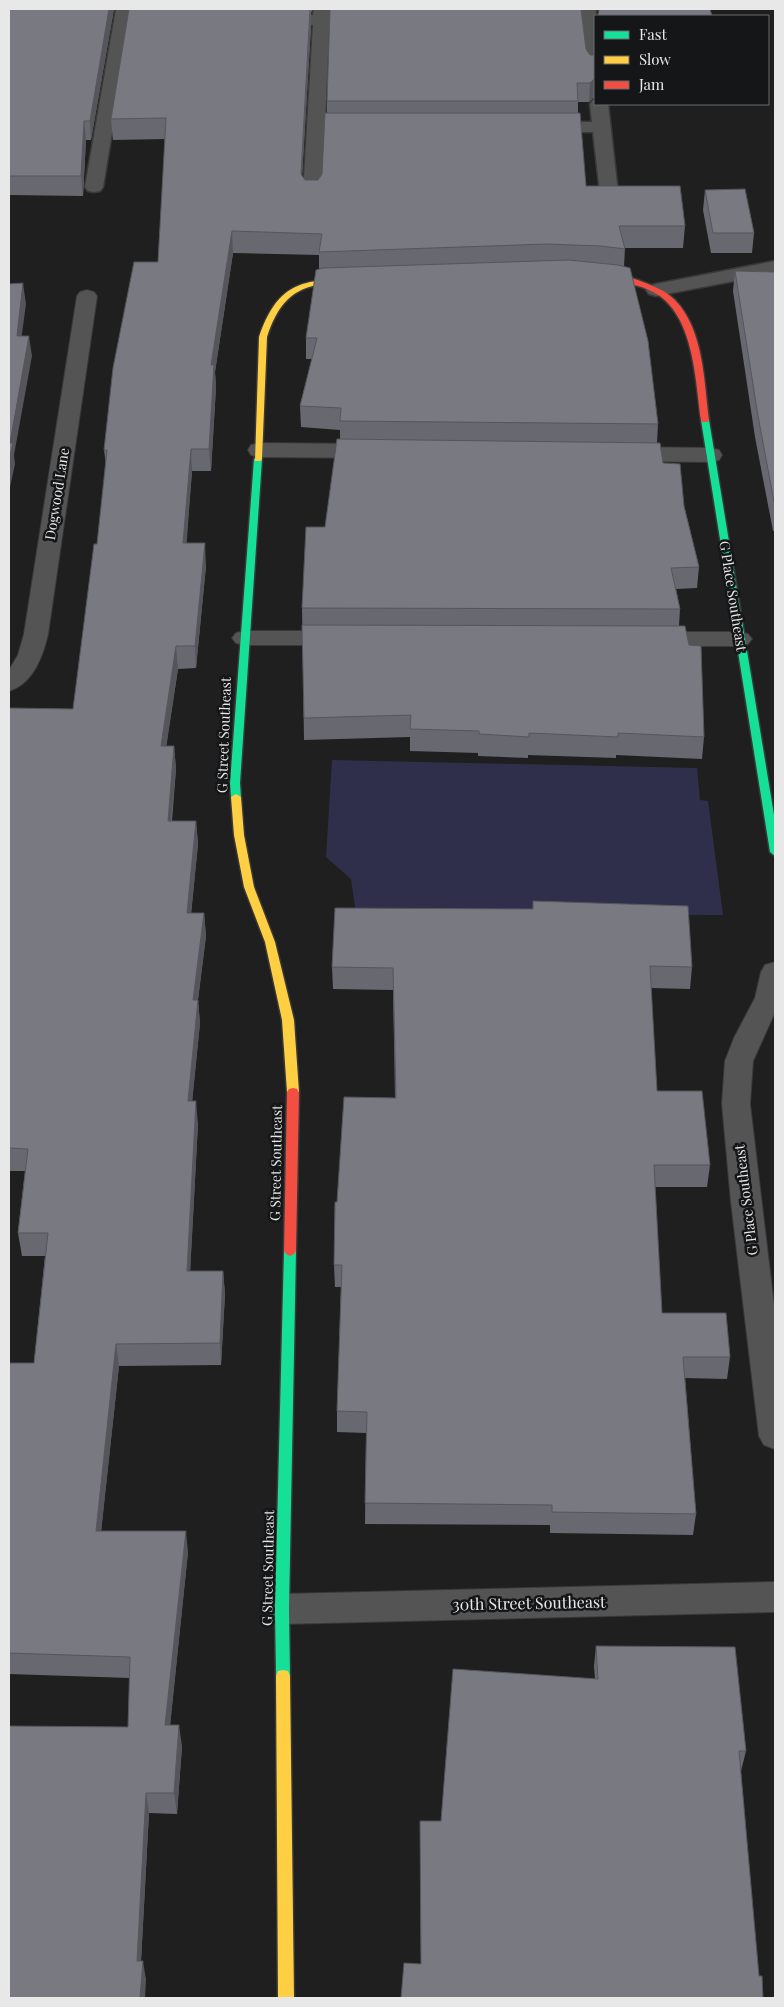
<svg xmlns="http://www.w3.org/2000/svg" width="784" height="2007" font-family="'Playfair Display',serif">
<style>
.green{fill:#2f2f4b}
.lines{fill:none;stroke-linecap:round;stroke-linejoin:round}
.lane-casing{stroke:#39393a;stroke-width:3}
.street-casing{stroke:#39393a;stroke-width:2}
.fast-casing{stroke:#39393a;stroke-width:3}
.slow-casing{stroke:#39393a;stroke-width:3}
.jam-casing{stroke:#39393a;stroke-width:3}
.lane{fill:#545455;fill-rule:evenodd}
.street{fill:#545455;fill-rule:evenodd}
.fast{fill:#16e098;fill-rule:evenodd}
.slow{fill:#ffcf43;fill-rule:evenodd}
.jam{fill:#f24e42;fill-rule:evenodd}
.wall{fill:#686870}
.shaded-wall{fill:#55555b}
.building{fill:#797982;stroke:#55555b}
.labels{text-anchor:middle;stroke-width:5;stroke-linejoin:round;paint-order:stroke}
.street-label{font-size:14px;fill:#e8e8e9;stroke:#151618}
.near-street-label{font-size:16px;fill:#e8e8e9;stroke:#151618}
</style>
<rect width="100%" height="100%" fill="#1f1f20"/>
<path class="green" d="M332 760 697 768 700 800 708 801 723 915 356 914 351 879 326 857Z"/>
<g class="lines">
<g class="lane-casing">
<path id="lane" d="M116 9H132L131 13 169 15 171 18 169 21 130 23 103 187 100 191 94 192 88 191 85 187Z
M314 9H330L325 122 367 123 370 127 367 131 324 132 321 195 318 199 312 200 306 199 303 195 313 25 275 24 269 22 267 19 269 16 275 14 313 15Z
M580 9H596L595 73 589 72 587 68Z
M593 100H595V104H608L618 193 615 197 609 198 603 197 600 193 593 132H545L539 131 536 127 539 123 545 122H592L590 104Z
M775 261V273L656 296 649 294 646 290 649 286 656 284Z"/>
</g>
<g class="street-casing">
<path id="street" d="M87 290 94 292 97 296 48 634C43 656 33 684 9 691V670L18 655 24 634 77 296 80 292Z
M259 443 373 444 381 446 384 451 381 456 373 458 259 457 251 455 248 450 251 445Z
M626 447 711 448 719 450 722 455 719 460 711 462 626 461 618 459 615 454 618 449Z
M244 631H340L348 633 352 638 348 643 340 645H244L236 643 232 638 236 633Z
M651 632H740L748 634 752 639 748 644 740 646H651L643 644 639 639 643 634Z
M775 962V1012L753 1061 750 1104 775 1314V1449L764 1445 759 1436 731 1202 722 1104 725 1061 734 1038 755 998 761 972 765 965Z
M775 1582V1612L282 1624 270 1620 265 1609 270 1598 282 1594Z"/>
</g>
<g class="fast-casing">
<path id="fast" d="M705 417 709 420 775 821V856L770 852 701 420Z
M258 456 262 459 240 783 241 797 236 800 231 797 230 783 254 459Z
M290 1246 294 1248 296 1251 289 1609 290 1676 288 1681 283 1682 278 1681 276 1676 275 1609 284 1251 286 1248Z"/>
</g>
<g class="slow-casing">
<path id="slow" d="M350 278 354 280 353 282C342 284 330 283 318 285 288 290 276 310 267 337L262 459 261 461H255L259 337C277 285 299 280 350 278Z
M236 794 241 797 244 835 254 887 275 942 294 1020 299 1092 297 1095H289L287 1092 282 1020 265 942 244 887 234 835 231 797Z
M283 1670 288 1671 290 1676 294 1998H278L276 1676 278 1671Z"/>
</g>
<g class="jam-casing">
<path id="jam" d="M593 273C606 271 626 276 638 280 651 285 665 290 675 300 704 330 704 382 709 420L708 422H702L701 420C695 378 694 309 649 290 631 282 612 281 593 277Z
M293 1088 297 1089 299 1092 296 1251 294 1254 290 1256 286 1254 284 1251 287 1092 289 1089Z"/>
</g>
<use href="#lane" class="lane"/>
<use href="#street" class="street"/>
<use href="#fast" class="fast"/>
<use href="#slow" class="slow"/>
<use href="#jam" class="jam"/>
</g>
<path class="wall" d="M9 9H114L91 140H86L83 196 9 195Z
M129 9H313L311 13V27L302 176 305 180H318L322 174 327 113V101L586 49 590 55H595V98H593L589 102H578V113L586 186 685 226 683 248H625L624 267 658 424 657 443 663 463 684 506 699 567 697 588 676 589 680 609 679 626 704 737 702 759 616 755V758L528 755V758L478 756V753L410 751V737L304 740 302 608 325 527 340 439V430L301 427 300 406 312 359H306V338L319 269V255L233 253 215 372 216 387 211 471H192L186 543 206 566 196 668 178 669 166 746H174L176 769 172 821H196L198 844 191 913H204L206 936 198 1000 200 1023 192 1101 198 1124 190 1271H223L225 1294 221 1365 119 1366 101 1531 188 1552 170 1725 182 1746 177 1814 149 1813 141 1961 146 1980 9 1998 128 1727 130 1678 9 1674V1363H34L45 1256H22L18 1233 25 1171H9V708L73 709 97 544 106 465 104 450 158 262 165 139 113 140 111 119Z
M705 190 754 233 752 253H711L703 210Z
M735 271 775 272V535V531H773L755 437 733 291Z
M533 901 692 967 690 989 651 988 657 1091 710 1165 707 1187H655L662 1313 730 1357 727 1379 685 1378 696 1514 693 1535 550 1533V1525L365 1524 366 1433 337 1432V1411L341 1287H335L334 1265 337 1202 395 1098 393 990 333 989 332 967 533 909Z
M596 1646 746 1751 741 1771 421 1964 420 1821H441L595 1679 594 1666Z"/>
<path class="shaded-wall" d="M109 9H114L91 140 90 121Z
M311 9V27L301 195V174Z
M594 79 593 98 589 102 590 83Z
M84 121 86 140 83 196 81 176Z
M232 231 233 253 215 372 216 387 211 471 209 449 211 365Z
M23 283 26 304 19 356 17 336Z
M29 336 32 356 14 455 15 464 9 492 10 443Z
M191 449 192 471 185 566 183 543Z
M205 543 206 566 196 668 195 646Z
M176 646 178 669 163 769 161 746Z
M174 746 176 769 169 844 168 821Z
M196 821 198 844 189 936 187 913Z
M204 913 206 936 195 1023 193 1000Z
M198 1000 200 1023 190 1124 188 1101Z
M196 1101 198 1124 189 1294 187 1271Z
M223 1271 225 1294 221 1365 220 1343Z
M116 1344 119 1366 99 1552 96 1531Z
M186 1531 188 1552 168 1746 165 1725Z
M179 1725 182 1746 177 1814 174 1793Z
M146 1793 149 1813 140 1980 137 1961Z
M143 1961 146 1980 145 1998H140Z"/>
<path class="building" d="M9 9H109L90 121H84L81 176H9Z
M129 9H310L301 174 305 180H318L322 174 325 113H580L586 186H680L685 226H619L625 249 601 246 546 244 319 252 322 234 232 231 211 365H214L209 449H191L183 543H205L195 646H176L161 746H174L168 821H196L187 913H204L193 1000H198L188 1101H196L187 1271H223L220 1343 116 1344 96 1531H186L165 1725H179L174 1793H146L137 1961H143L140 1998H9V1726L128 1727 130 1657 9 1653V1363H34L48 1233H18L28 1149 9 1148V708L73 709 94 544H97L107 450H104L113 368 134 262H158L166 118 111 119Z
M330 9H581L586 49 590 55H595V79H594L590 83H577L578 101H327Z
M599 9H710L712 16H598Z
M745 189 754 233H713L705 190Z
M569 260 618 265 630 268 648 341 658 424 340 421 341 408 300 406 317 338H306L316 270 323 268Z
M735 271 775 272V507L758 416Z
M23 283 17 336H29L10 443H13L9 459V284Z
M337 439 660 443 663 463 680 464 684 506 699 567 671 568 680 609 302 608 306 527H325Z
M302 625 685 626 689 645 701 646 704 737 618 733V737L529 733V737L479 734V731L410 729 411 715 304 718Z
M533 901 688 906 692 967 650 966 657 1091H702L710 1165H654L662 1313H726L730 1357H683L696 1514 552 1512V1505L365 1503 367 1412 337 1411 342 1265H334L335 1202H337L344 1097 396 1098 393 968 332 967 335 908 533 909Z
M596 1646 735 1647 746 1751H739L759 1976H762L763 1998H401L404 1963 421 1964 420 1821H441L453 1669 598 1679Z"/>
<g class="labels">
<g class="street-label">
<text transform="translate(57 494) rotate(-81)" y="5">Dogwood Lane</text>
<text transform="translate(733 596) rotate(81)" y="5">G Place Southeast</text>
<text transform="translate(224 735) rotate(-88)" y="5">G Street Southeast</text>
<text transform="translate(276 1163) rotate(-89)" y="5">G Street Southeast</text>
<text transform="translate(746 1200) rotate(-97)" y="5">G Place Southeast</text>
<text transform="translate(268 1568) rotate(-89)" y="5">G Street Southeast</text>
</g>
<g class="near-street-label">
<text transform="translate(529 1603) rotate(-1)" y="6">30th Street Southeast</text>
</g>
</g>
<rect width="784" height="2007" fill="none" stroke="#e8e8e9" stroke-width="20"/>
<rect x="594" y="15" width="175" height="90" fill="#151618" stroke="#696a6c"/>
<rect x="604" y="31" width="25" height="8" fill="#16e098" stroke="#696a6c"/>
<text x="639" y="40" font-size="15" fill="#e8e8e9">Fast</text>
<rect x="604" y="56" width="25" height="8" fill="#ffcf43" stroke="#696a6c"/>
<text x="639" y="65" font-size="15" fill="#e8e8e9">Slow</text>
<rect x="604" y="81" width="25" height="8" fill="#f24e42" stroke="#696a6c"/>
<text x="639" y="90" font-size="15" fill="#e8e8e9">Jam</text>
</svg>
